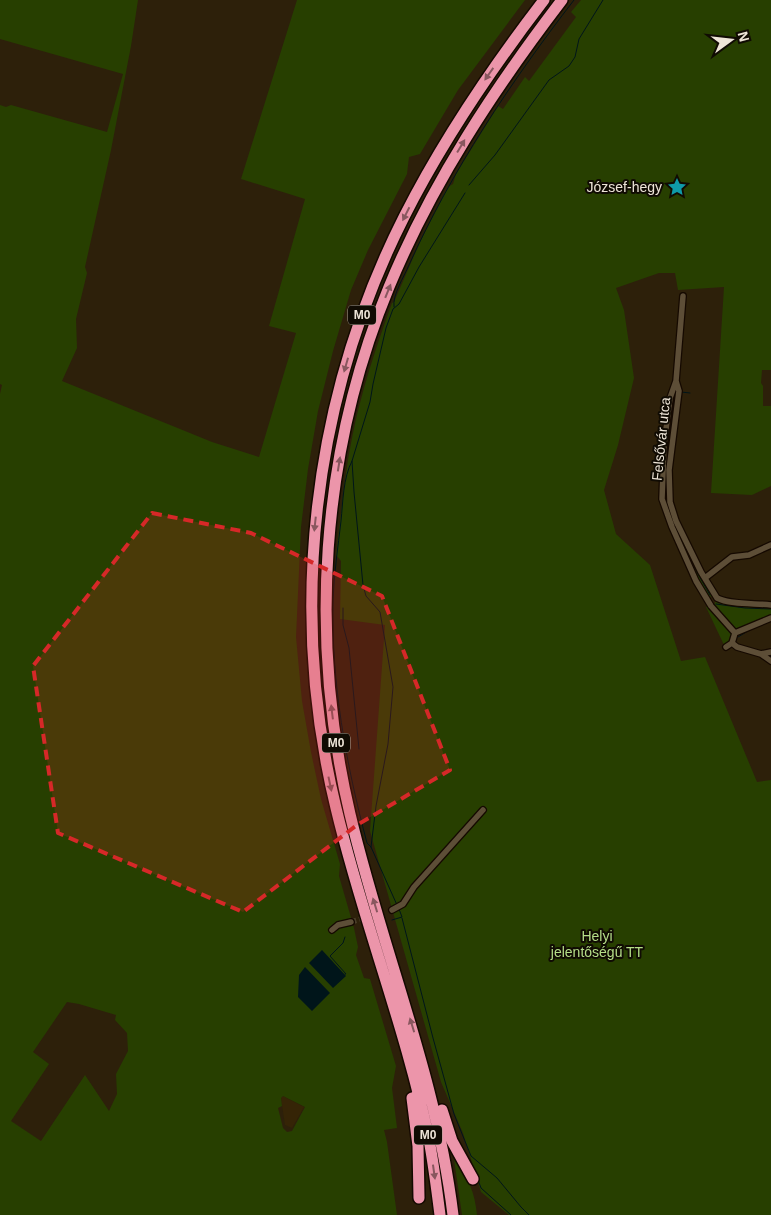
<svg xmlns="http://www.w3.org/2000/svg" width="771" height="1215" font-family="Arial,sans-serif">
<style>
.built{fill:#352406}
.green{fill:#273f00;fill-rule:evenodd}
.water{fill:#00151a}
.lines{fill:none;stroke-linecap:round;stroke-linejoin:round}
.stream{stroke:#00151a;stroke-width:1}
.street-tunnel{stroke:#4a3e29;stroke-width:5.5;stroke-dasharray:5.5 3;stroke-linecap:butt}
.street-casing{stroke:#150900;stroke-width:8}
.highway-casing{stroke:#150900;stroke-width:14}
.street{stroke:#5d4e37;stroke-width:5.5}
.highway{stroke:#ec95aa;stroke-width:11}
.oneway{fill:#89575f}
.marked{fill:#d62828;fill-opacity:0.2;stroke:#d62828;stroke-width:4;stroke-dasharray:10 6;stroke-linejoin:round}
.labels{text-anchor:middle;stroke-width:4;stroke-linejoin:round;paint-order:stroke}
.shield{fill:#100b03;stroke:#aba498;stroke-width:1}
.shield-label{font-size:12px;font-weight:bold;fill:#eee5d8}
.poi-label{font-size:14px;fill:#eee5d8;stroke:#100b03;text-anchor:end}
.street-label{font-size:14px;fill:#eee5d8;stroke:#100b03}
.park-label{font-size:14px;fill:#b5de88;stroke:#100b03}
</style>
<rect width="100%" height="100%" fill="#2d200a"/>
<path class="built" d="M283 1096 304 1107 292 1128 285 1125 281 1098Z"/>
<path class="green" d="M0 0H138L131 46 111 150 85 267 87 273 76 319 77 348 62 381 212 442 259 457 296 333 269 326 305 199 241 179 297 0H525L458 90 420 154 409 157 407 174 368 250 351 290 333 351 318 411 308 469 301 527 296 637 302 701 311 752 321 799 340 864 339 876 354 928 358 947 356 955 364 978 370 979 396 1066 392 1088 397 1128 384 1130 387 1142 397 1215H0V394L2 385 0 384V105L6 107 11 105 107 132 123 74 0 39ZM67 1002 79 1004 116 1015 115 1020 127 1033 128 1051 116 1074 117 1094 109 1111 85 1075 41 1141 11 1121 49 1064 33 1052ZM283 1096 305 1107 292 1131 287 1132 283 1128 278 1108 282 1106 281 1098Z
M581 0H771V370H762L761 383 763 386V406H771V486L752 495 711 493 724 287 678 290 675 273H659L616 288 624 310 634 378 618 445 604 490 616 534 650 565 681 661 705 657 757 782 771 780V1215H509L481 1192 463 1133 441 1082 370 831 385 625 340 619 341 561 336 555C341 516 344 477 352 438 361 392 376 347 392 303L394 302 420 242 448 187 453 184 456 174 498 106 503 109 525 77 529 81 576 17 571 12Z
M669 446 668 501 712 597 707 595 698 581 666 508 663 492 667 447Z
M715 602 771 607V615L736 630 714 607Z
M708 606 732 633 731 639 724 645 706 607Z
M454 1159C468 1176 475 1193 477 1215H462Z"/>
<path class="water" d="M322 950 346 976 333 988 309 963Z
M305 967 330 993 312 1011 298 997 299 975Z"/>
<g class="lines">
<path class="stream" d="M469 185 495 155 549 80 569 66 575 57 579 39 603 0
M394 307C392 295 404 277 409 265 452 170 510 83 574 0
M681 392 690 393
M352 461C343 478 343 502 341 521 338 547 334 573 333 600 331 682 346 764 367 843L371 847 397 905
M666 473 674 399 677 391
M665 487 668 507
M676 530 698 574 710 595
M716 604 745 608 771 609
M343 608V625L349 648 359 749
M738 637 748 631
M371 847 376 806 388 744 393 687 380 612 366 596 363 585 354 492 352 461 370 402 373 384 386 328 393 309 399 304 419 267 465 193
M402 918 433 1038 454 1114 471 1156 497 1178 521 1207 529 1215
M392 920 402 917 399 909
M345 974H346L330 956 343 943 345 937
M478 1180 481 1188 511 1215"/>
<path class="street-tunnel" d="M351 922 368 917"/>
<g class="street-casing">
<path id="street" d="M683 296 676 381 670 398 664 445 662 499 672 527 696 581 711 606 735 633
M676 381 679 391 669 470 670 502 676 521 701 572 717 598
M705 578 732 557 749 555 771 545
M717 598C730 605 756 603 771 605
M735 633 771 618
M732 643 737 647 761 654 771 661
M726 647 732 643 735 633
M761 654 771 652
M392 910 403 904 414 887 483 810
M332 930 338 925 351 922"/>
</g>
<g class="highway-casing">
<path id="highway" d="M412 1098 418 1146 419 1198
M442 1110 452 1141 473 1179
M440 1215C437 1191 434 1168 430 1145 407 1030 363 922 336 808 288 611 312 399 404 217 443 140 491 69 544 0
M453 1215C436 1075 382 950 350 814 309 640 320 454 389 287 432 183 494 89 562 0"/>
</g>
<use href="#street" class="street"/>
<use href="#highway" class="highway"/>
</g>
<defs><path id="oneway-solid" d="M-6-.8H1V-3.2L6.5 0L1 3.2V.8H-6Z" transform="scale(1.25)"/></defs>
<g class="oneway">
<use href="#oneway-solid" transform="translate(489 74) rotate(125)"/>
<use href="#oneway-solid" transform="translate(461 146) rotate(-59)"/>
<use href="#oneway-solid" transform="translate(406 214) rotate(117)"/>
<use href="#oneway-solid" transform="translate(388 291) rotate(-68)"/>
<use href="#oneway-solid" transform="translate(346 365) rotate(106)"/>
<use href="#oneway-solid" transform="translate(339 464) rotate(-81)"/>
<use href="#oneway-solid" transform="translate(315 524) rotate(96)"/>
<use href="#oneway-solid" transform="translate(332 712) rotate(-97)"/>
<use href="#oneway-solid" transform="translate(330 784) rotate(78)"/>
<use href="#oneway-solid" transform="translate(375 905) rotate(-107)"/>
<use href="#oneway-solid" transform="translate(412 1025) rotate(-107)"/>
<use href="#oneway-solid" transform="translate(434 1172) rotate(82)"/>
</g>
<path class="marked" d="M152 513 251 533 382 596 450 770 357 825 243 912 58 833 33 666Z"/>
<defs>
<g id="sight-bare" transform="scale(1.5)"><path d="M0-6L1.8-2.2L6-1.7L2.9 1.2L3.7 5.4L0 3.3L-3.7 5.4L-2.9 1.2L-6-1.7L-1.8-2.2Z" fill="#0f9aa8" stroke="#100b03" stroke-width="2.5" paint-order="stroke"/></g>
</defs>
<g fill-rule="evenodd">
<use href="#sight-bare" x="677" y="187"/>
</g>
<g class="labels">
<g class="shield">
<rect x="348" y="305.5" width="28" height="19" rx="4"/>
<rect x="322" y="733.5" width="28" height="19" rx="4"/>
<rect x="414" y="1125.5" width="28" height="19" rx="4"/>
</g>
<g class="shield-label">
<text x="362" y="319">M0</text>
<text x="336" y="747">M0</text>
<text x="428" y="1139">M0</text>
</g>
<g class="poi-label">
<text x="662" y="192">József-hegy</text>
</g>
<g class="street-label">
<text transform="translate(661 439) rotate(-84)" y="5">Felsővár utca</text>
</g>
<g class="park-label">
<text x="597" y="941">Helyi<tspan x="597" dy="16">jelentőségű TT</tspan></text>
</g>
</g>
<g transform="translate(731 40) rotate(75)" stroke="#100b03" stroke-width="4" paint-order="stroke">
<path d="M0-4L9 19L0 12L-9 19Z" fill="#eee5d8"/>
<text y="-8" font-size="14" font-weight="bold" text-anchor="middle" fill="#eee5d8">N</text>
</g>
</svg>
